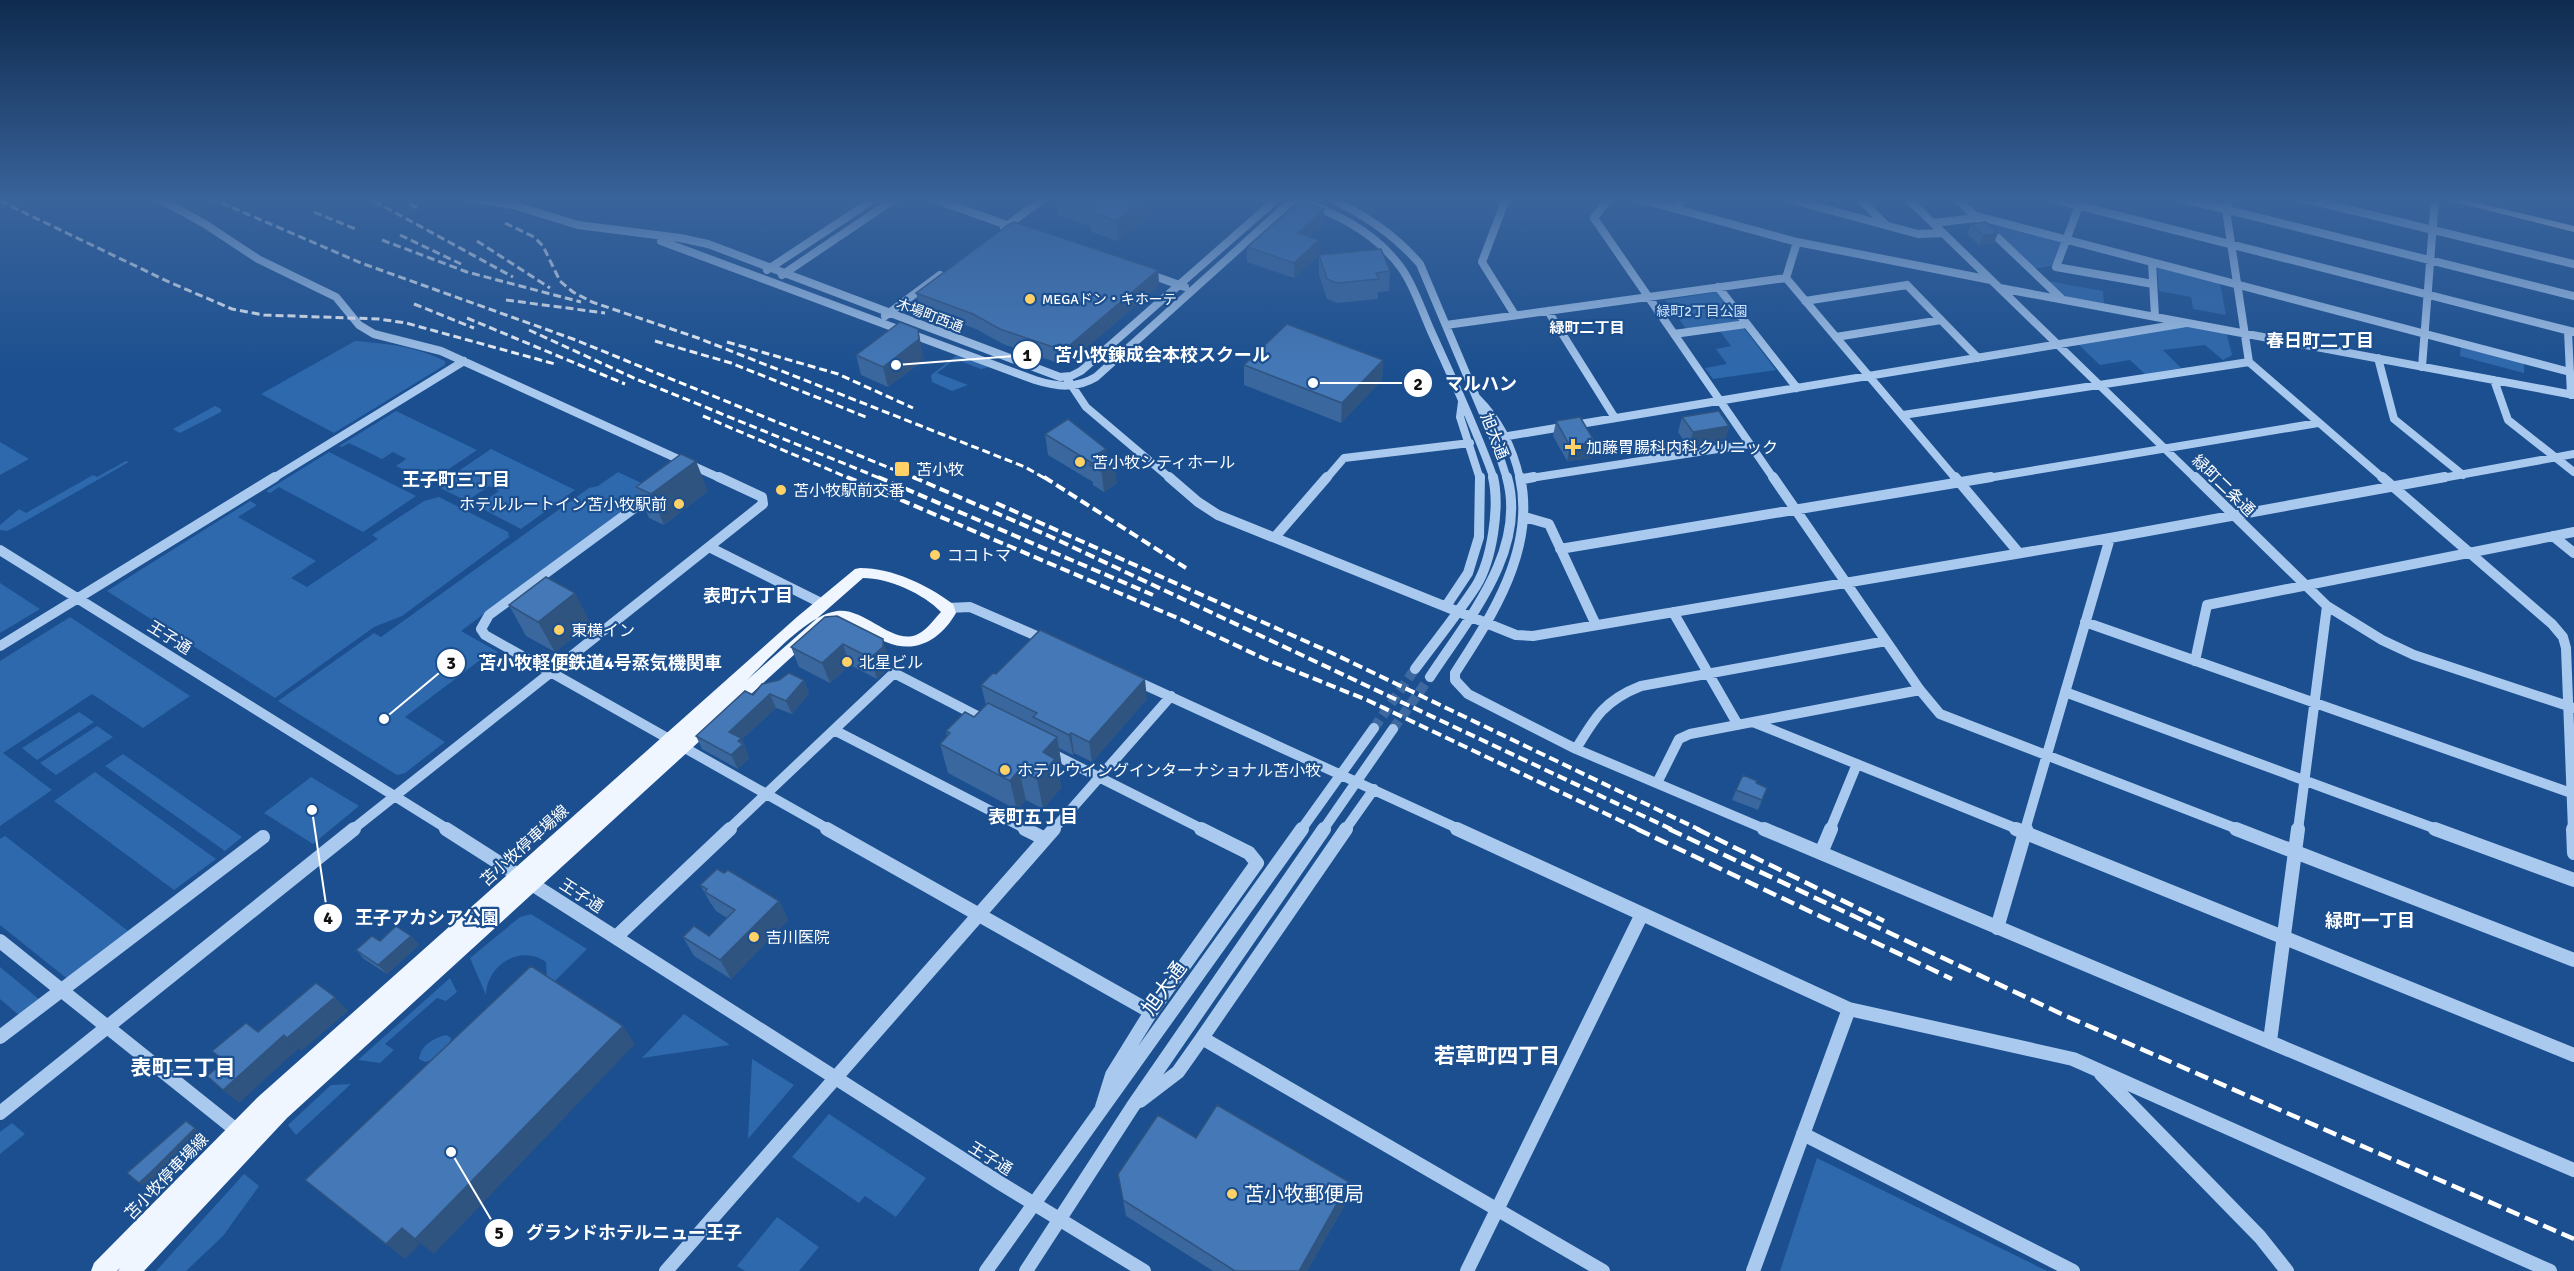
<svg xmlns="http://www.w3.org/2000/svg" width="2574" height="1271" font-family="Signika,'Noto Sans JP',sans-serif">
<style>
.green{fill:#2e69ad}
.lines{fill:none;stroke-linecap:round;stroke-linejoin:round}
.minor-tunnel{stroke:#3d69a0;stroke-width:10;stroke-dasharray:10 5;stroke-linecap:butt}
.minor-far2{stroke:#a9c9ee;stroke-width:8}
.minor-far1{stroke:#a9c9ee;stroke-width:10}
.minor{stroke:#a9c9ee;stroke-width:14}
.major{fill:#f0f6ff;fill-rule:evenodd}
.rail-far2{stroke:#fff;stroke-width:3;stroke-dasharray:8 4;stroke-linecap:butt}
.rail-far1{stroke:#fff;stroke-width:4;stroke-dasharray:10 4.5;stroke-linecap:butt}
.rail{stroke:#fff;stroke-width:4.5;stroke-dasharray:14 6;stroke-linecap:butt}
.wall{fill:#3a679d}
.shaded-wall{fill:#305480}
.building{fill:#4478b7;stroke:#305480;stroke-width:1.5}
.poi-dot{fill:#ffd166;stroke:#1b4f8f;stroke-width:2}
.labels{text-anchor:middle;stroke-width:4.5;stroke-linejoin:round;paint-order:stroke}
.far-poi-label{font-size:14px;fill:#fff;stroke:#1b4f8f;text-anchor:start}
.far-park-label{font-size:14px;fill:#cfe3fa;stroke:#1b4f8f}
.far-street-label{font-size:14px;fill:#fff;stroke:#1b4f8f}
.far-neighbourhood-label{font-size:15px;font-weight:bold;fill:#fff;stroke:#1b4f8f}
.street-label{font-size:16px;fill:#fff;stroke:#1b4f8f}
.poi-label{font-size:16px;fill:#fff;stroke:#1b4f8f;text-anchor:start}
.neighbourhood-label{font-size:18px;font-weight:bold;fill:#fff;stroke:#1b4f8f}
.near-street-label{font-size:20px;fill:#fff;stroke:#1b4f8f}
.near-poi-label{font-size:20px;fill:#fff;stroke:#1b4f8f;text-anchor:start}
.near-neighbourhood-label{font-size:21px;font-weight:bold;fill:#fff;stroke:#1b4f8f}
.leader{fill:none;stroke:#fff;stroke-width:2}
.callout-dot{fill:#fff;stroke:#1b4f8f;stroke-width:2}
.mark-label{font-size:18px;text-anchor:middle;font-weight:bold;fill:#111}
.callout-label{font-size:18px;text-anchor:middle;font-weight:bold;fill:#fff;stroke:#1b4f8f;stroke-width:4.5;stroke-linejoin:round;paint-order:stroke}
</style>
<rect width="100%" height="100%" fill="#1b4f8f"/>
<path class="green" d="M1985 222 2063 240 2054 265 2034 269Z
M2157 267 2220 283 2226 315 2193 309 2191 297 2159 291Z
M2048 281 2103 291 2104 304 2067 297Z
M1717 292 1740 322 1687 330 1665 300Z
M2185 326 2223 333 2227 335 2232 355 2223 360 2205 345 2163 350 2181 368 2145 374 2130 360 2100 365 2078 344Z
M1743 327 1776 370 1713 379 1705 368 1727 364 1716 349 1731 346 1719 330Z
M355 341C389 344 413 346 445 361V365L334 433 261 394Z
M2461 344 2524 361V373L2460 356Z
M956 356 966 357 989 367 981 369 955 359 937 373 968 385 952 391 932 382 931 375Z
M215 406 221 409V412L180 433 173 429Z
M396 411 477 450 434 479 426 481 396 466 406 459 393 452 382 459 349 443 342 447 339 446Z
M0 442 29 459 0 475Z
M491 449 575 490 521 529 477 506 499 491 489 486 467 501 440 488 441 483Z
M329 452 416 496 363 532 279 487 270 493 266 491Z
M126 461 129 462 15 527 7 531 0 530V525L19 509 26 513 93 475 97 477Z
M618 472 652 488 461 631 498 652 488 660 484 657 405 717 445 742 405 773 397 775 278 701 374 633 381 637 589 488 598 486Z
M439 497 508 532 509 537 402 616 374 627 275 698 107 591 250 501 257 505 238 517 316 561 291 578 307 587 378 539 372 535 424 501Z
M0 583 40 609 0 633Z
M70 617 190 696 143 728 92 694 3 753 52 790 0 826V661Z
M79 712 94 722 37 760 22 748Z
M97 726 113 737 56 775 40 763Z
M123 754 242 837 225 851 105 766Z
M95 772 216 859 174 890 54 801Z
M311 777 359 806 313 844 264 813Z
M5 836 132 934 70 981 0 925V839Z
M531 914 587 949 553 983 547 979 546 962C520 944 487 965 486 995L470 958 520 917Z
M0 967 40 1000 20 1016 0 999Z
M450 978 457 992 446 1001 437 998 385 1044 394 1050 380 1063 358 1060Z
M684 1014 730 1045 642 1058Z
M446 1035 451 1038C449 1050 436 1060 425 1062L419 1059C421 1045 434 1038 446 1035Z
M752 1059 794 1085 748 1139Z
M351 1084 296 1135 288 1125 331 1085Z
M829 1114 926 1178 896 1217 865 1196 859 1203 792 1157Z
M12 1123 25 1134 0 1154V1132Z
M1817 1158 2047 1271H1780Z
M244 1174 259 1186 223 1236 186 1271H156Z
M777 1217 819 1247 799 1271H745L737 1266Z"/>
<g class="lines">
<path class="minor-tunnel" d="M1374 728 1415 669
M1393 729 1430 677"/>
<path class="minor-far2" d="M158 198 205 224 258 259 336 297 359 325 374 334 441 351 722 479
M470 198 513 205 578 225 680 238 708 244 1060 377 1071 376 1081 371 1278 198
M931 198 1021 230
M1292 198C1334 212 1375 231 1402 269 1414 286 1422 311 1431 331 1453 380 1476 428 1494 479
M1329 198C1365 215 1394 234 1420 264L1495 442 1507 479
M1510 198 1504 204 1482 262 1515 315
M1609 198 1594 218 1774 479
M1636 198 1797 242 1991 280
M1785 198 1918 234 1943 233
M1859 198 1886 225
M1907 198 2196 479
M1956 198 2062 299
M2049 198 2574 332
M2180 198 2574 296
M2229 198 2226 210 2249 362 2384 479
M2301 198 2574 264
M2079 206 2056 267 2153 284
M1675 209 1684 198
M1973 215 2570 372
M1933 223 1976 218
M1004 228 1044 198
M661 241 1035 380C1057 387 1076 389 1096 377L1295 198
M1797 242 1786 278 1956 479
M2152 262 2155 317
M767 270 876 198
M1146 273 1185 287
M782 275 896 198
M1907 285 1978 358
M1718 287 1797 388
M2000 288 2574 395
M1805 301 1907 285
M1548 311 1615 418
M885 316 940 275
M1446 325 1786 278
M2568 331 2571 395
M1674 334 1746 324
M1836 337 1941 320
M2378 358 2394 419 2463 475
M2422 367 2435 198
M1066 377 1086 407 1171 479
M2494 380 2508 420 2574 472
M1477 398C1500 421 1513 447 1520 479
M1462 402 1460 417 1480 479
M1903 415 2249 362
M1508 436 2186 323
M272 479 464 361
M1326 479 1344 458 1470 443
M1524 479 1750 444
M1982 479 2318 423
M2437 479 2574 454"/>
<path class="minor-far1" d="M1169 477 1198 502 1218 515 1516 635 1533 636 2110 538 2445 477
M1520 477C1536 549 1492 616 1455 673V680L1468 694 1576 749 1767 830
M1773 477 1920 690 1940 714 2240 830
M1955 477 2019 553
M2195 477 2327 606 2382 640 2414 655 2574 708
M2382 477 2552 624 2563 637 2566 648 2573 830
M1523 479 1534 477
M652 495 489 615 481 629 485 635 830 830
M1525 517 1549 524 1596 625
M2553 536 2574 553
M1275 537 1327 477
M709 547 823 604
M1560 549 1991 477
M0 550 449 830
M1446 606 1468 573 1479 537 1480 477
M948 608 970 607 1046 640
M1673 612 1738 725
M2085 622 2574 794
M0 646 275 477
M2195 661 2207 605 2574 532
M1415 669C1435 642 1457 615 1476 586 1492 560 1500 507 1493 477
M1430 677C1467 620 1528 551 1507 477
M1134 680 1461 830
M2065 692 2439 830
M1753 722 2020 830
M834 730 1028 830
M1576 749C1595 717 1605 700 1641 686L1886 641
M1049 752 1204 830
M1657 783 1679 739 1690 734 1920 690
M352 830 763 504 762 497 719 477
M728 830 894 673 987 721
M1053 830 1171 696
M1301 830 1374 728
M1323 830 1393 729
M1345 830 1374 789
M1830 830 1857 764
M2025 830 2110 538
M2298 830 2327 606"/>
<path class="minor" d="M446 829 1000 1183 1144 1271
M827 829 1151 1012
M1025 829 1045 839
M1457 829 1849 1009 2073 1059 2550 1271
M1764 829 2574 1170
M2016 829 2574 1055
M2236 829 2574 960
M2435 829 2574 880
M2573 829 2574 853
M1821 853 1831 829
M1997 928 2026 829
M616 937 730 829
M0 941 241 1134
M0 1037 263 837
M1202 1038 1346 829
M2270 1041 2298 829
M2101 1074 2260 1237 2287 1271
M1140 1101 1178 1072 1202 1038 1603 1271
M1102 1107 1112 1075 1151 1012 1257 863 1249 853 1201 829
M0 1113 354 829
M1803 1134 2073 1271
M666 1271 1054 829
M986 1271 1302 829
M1026 1271 1133 1106 1324 829
M1467 1271 1642 914
M1753 1271 1849 1009"/>
<path class="major" d="M2438 198H2458L2574 226V232Z
M860 568C893 568 927 585 953 604L956 613C941 639 916 655 886 642 871 636 859 625 844 621L837 622 819 632 287 1118 144 1271H118L120 1268 117 1271H91L94 1263 258 1097 797 617 855 569ZM863 578C889 578 924 594 941 612 934 619 928 629 918 634 894 647 865 607 837 611 807 615 769 659 747 680Z"/>
<path class="rail-far2" d="M210 198 361 263 573 339 917 479
M0 201 169 282 232 309 264 315 379 319 406 323 555 364
M374 201 513 277
M410 204 417 208
M314 212 358 230
M505 223 534 237 543 246 560 281 573 292 592 302 698 338 1025 467 1046 479
M400 235 461 264
M382 240 467 272 581 302
M477 241 550 288
M506 300 605 313
M414 304 474 328
M467 318 625 384
M529 330 636 379 882 479
M655 341 731 363 866 417
M727 342 838 374 913 408
M703 416 851 479"/>
<path class="rail-far1" d="M847 477 1180 619 1265 659 1367 700 1640 830
M878 477 1153 595
M913 477 1049 536 1673 830
M1044 477 1186 568
M996 503 1332 653 1700 830"/>
<path class="rail" d="M1637 829 1952 979
M1669 829 2066 1016 2574 1239
M1697 829 1884 921"/>
</g>
<path class="wall" d="M1056 198H1170V199L1118 241 1092 232 1091 226 1058 215Z
M1324 223 1309 237 1319 240V255L1294 278 1247 262V247Z
M1971 224 1994 243 1979 245 1967 234Z
M1319 255 1390 271 1389 291 1378 292V299L1337 303 1327 299 1319 275Z
M1158 270 1159 285 1072 360 1058 363 1003 344 976 329 920 308 916 293Z
M856 355 924 360 888 387 861 375Z
M1383 360 1382 380 1341 423 1244 385V365Z
M1682 417 1729 426 1725 441 1688 447 1678 432Z
M1556 421 1592 458 1567 461 1553 436Z
M1045 434 1107 458 1117 483 1104 492 1093 485V482L1048 455Z
M636 487 708 491 664 525 649 518Z
M509 605 591 624 555 652 526 636Z
M825 617 889 660V667L877 679 850 665 830 683 799 667 791 647Z
M996 674 1147 699 1092 762 1074 753 1073 755 1059 748 1062 767 1058 771 1061 788 1043 809 1026 800 1017 810 948 773 940 744 947 736 946 731 974 717 986 705 981 685Z
M804 680 809 694 792 714 776 708 742 739 749 758 738 769 702 749 696 736 753 695Z
M1756 783 1767 788 1758 810 1732 800 1736 790Z
M724 873 779 901 788 920 731 979 694 956 683 937 709 936 727 918 716 911 712 905 711 904 700 885Z
M411 936 419 945 387 974 364 959 356 950Z
M1196 1138 1348 1199 1307 1271H1213L1126 1216 1123 1200Z"/>
<path class="shaded-wall" d="M1145 198 1170 199 1118 241 1116 221Z
M1324 209V223L1297 248 1298 233Z
M1998 233 1994 243 1979 245 1983 235Z
M1319 240V255L1294 278V263Z
M1158 270 1159 285 1072 360 1058 363 1056 348Z
M918 329 924 360 888 387 883 367Z
M1383 360 1382 380 1341 423 1342 403Z
M1729 426 1725 441 1688 447 1693 432Z
M1595 442 1592 458 1567 461 1570 446Z
M1106 449 1108 467 1114 462 1117 483 1104 492 1099 453Z
M696 461 708 491 664 525 651 494Z
M575 593 591 624 555 652 538 622Z
M883 639 889 660V667L877 679 870 658Z
M843 644 850 665 830 683 822 663Z
M1145 679 1147 699 1092 762 1089 742Z
M804 680 809 694 792 714 786 701Z
M770 694 776 708 742 739 749 758 738 769 731 755 729 732Z
M1071 733 1074 753 1073 755 1069 735Z
M1057 737 1062 767 1058 771 1061 788 1043 809 1037 779 1043 752Z
M1019 770 1026 800 1017 810 1010 781Z
M779 901 788 920 731 979 720 960Z
M411 936 419 945 387 974 378 965Z
M335 997 348 1011 301 1051 287 1038Z
M623 1026 635 1044 434 1254 415 1239Z
M284 1035 298 1049 239 1103 223 1090Z
M195 1128 206 1136 162 1181 151 1191 139 1183Z
M1349 1182 1348 1199 1307 1271H1299Z
M402 1228 420 1244 405 1259 386 1244Z"/>
<path class="building" d="M1064 198H1145L1116 221 1090 212 1095 209Z
M1300 201 1324 209 1298 233 1319 240 1294 263 1247 247Z
M1014 222 1158 270 1070 345 1056 348 1000 329 973 314 916 293 1008 225Z
M1986 222 1998 233 1983 235 1971 224Z
M1381 249 1390 271 1376 273 1379 279 1337 283 1327 279 1319 255Z
M900 322 918 329 919 339 883 367 856 355Z
M1287 324 1383 360 1342 403 1244 365Z
M1719 411 1729 426 1693 432 1682 417Z
M1580 417 1595 442 1570 446 1556 421Z
M1068 419 1106 449 1099 453 1114 462 1101 471 1090 465 1092 463 1045 434Z
M681 454 696 461 651 494 636 487Z
M546 577 575 593 538 622 509 605Z
M837 616 883 639V647L870 658 843 644 822 663 791 647 825 617Z
M1040 630 1145 679 1089 742 1071 733 1069 735 1033 717 1037 713 981 685 993 673 996 674Z
M789 673 804 680 786 701 770 694 729 732 741 738 738 741 743 744 731 755 696 736 745 691 753 695 762 684 779 680Z
M988 703 1057 737 1043 752 1055 759 1037 779 1019 770 1010 781 940 744 950 733 946 731 965 712 974 717Z
M1743 775 1757 781 1756 783 1767 788 1762 800 1736 790Z
M717 869 724 873 728 870 779 901 720 960 683 937 694 926 709 936 735 910 705 892 707 889 700 885Z
M396 926 411 936 378 965 356 950 372 936 380 941Z
M531 966 623 1026 415 1239 402 1228 386 1244 305 1180Z
M316 983 335 997 287 1038 284 1035 223 1090 207 1076 225 1061 212 1051 246 1023 258 1032Z
M1217 1105 1349 1182 1299 1271H1235L1123 1200 1118 1174 1158 1115 1196 1138Z
M186 1121 195 1128 150 1173 139 1183 127 1173Z"/>
<linearGradient id="sky" x2="0" y2="1"><stop stop-color="#0f2b4f"/><stop offset="0.53" stop-color="#39639b"/><stop offset="1" stop-color="#39639b" stop-opacity="0"/></linearGradient>
<rect width="2574" height="376" fill="url(#sky)"/>
<g class="poi-dot">
<circle cx="1030" cy="299" r="6"/>
<path d="M1570 438h6v6h6v6h-6v6h-6v-6h-6v-6h6z"/>
<circle cx="1080" cy="462" r="6"/>
<rect x="894" y="461" width="16" height="16" rx="3"/>
<circle cx="781" cy="490" r="6"/>
<circle cx="679" cy="504" r="6"/>
<circle cx="935" cy="555" r="6"/>
<circle cx="559" cy="630" r="6"/>
<circle cx="847" cy="662" r="6"/>
<circle cx="1005" cy="770" r="6"/>
<circle cx="754" cy="937" r="6"/>
<circle cx="1232" cy="1194" r="6"/>
</g>
<g class="labels">
<g class="far-poi-label">
<text x="1042" y="304">MEGAドン・キホーテ</text>
</g>
<g class="far-park-label">
<text x="1702" y="316">緑町2丁目公園</text>
</g>
<g class="far-street-label">
<text transform="translate(930 315) rotate(21)" y="5">木場町西通</text>
</g>
<g class="far-neighbourhood-label">
<text x="1587" y="333">緑町二丁目</text>
</g>
<g class="street-label">
<text transform="translate(1495 436) rotate(68)" y="6">旭大通</text>
<text transform="translate(2224 485) rotate(44)" y="6">緑町二条通</text>
<text transform="translate(170 637) rotate(32)" y="6">王子通</text>
<text transform="translate(524 845) rotate(-42)" y="6">苫小牧停車場線</text>
<text transform="translate(582 895) rotate(33)" y="6">王子通</text>
<text transform="translate(991 1158) rotate(32)" y="6">王子通</text>
<text transform="translate(166 1176) rotate(-46)" y="6">苫小牧停車場線</text>
</g>
<g class="poi-label">
<text x="1586" y="453">加藤胃腸科内科クリニック</text>
<text x="1092" y="468">苫小牧シティホール</text>
<text x="916" y="475">苫小牧</text>
<text x="793" y="496">苫小牧駅前交番</text>
<text x="667" y="510" text-anchor="end">ホテルルートイン苫小牧駅前</text>
<text x="947" y="561">ココトマ</text>
<text x="571" y="636">東横イン</text>
<text x="859" y="668">北星ビル</text>
<text x="1017" y="776">ホテルウイングインターナショナル苫小牧</text>
<text x="766" y="943">吉川医院</text>
</g>
<g class="neighbourhood-label">
<text x="2320" y="347">春日町二丁目</text>
<text x="456" y="486">王子町三丁目</text>
<text x="748" y="602">表町六丁目</text>
<text x="1033" y="823">表町五丁目</text>
<text x="2370" y="927">緑町一丁目</text>
</g>
<g class="near-street-label">
<text transform="translate(1164 988) rotate(-54)" y="7">旭大通</text>
</g>
<g class="near-poi-label">
<text x="1244" y="1201">苫小牧郵便局</text>
</g>
<g class="near-neighbourhood-label">
<text x="1497" y="1063">若草町四丁目</text>
<text x="183" y="1075">表町三丁目</text>
</g>
</g>
<path class="leader" d="M896 365L1027 355M1313 383L1418 383M384 719L451 663M312 810L328 918M451 1152L499 1233"/>
<g class="callout-dot">
<circle cx="896" cy="365" r="6"/>
<circle cx="1313" cy="383" r="6"/>
<circle cx="384" cy="719" r="6"/>
<circle cx="312" cy="810" r="6"/>
<circle cx="451" cy="1152" r="6"/>
<circle cx="1027" cy="355" r="15"/>
<circle cx="1418" cy="383" r="15"/>
<circle cx="451" cy="663" r="15"/>
<circle cx="328" cy="918" r="15"/>
<circle cx="499" cy="1233" r="15"/>
</g>
<g class="mark-label">
<text x="1027" y="361">1</text>
<text x="1418" y="390">2</text>
<text x="451" y="669">3</text>
<text x="328" y="924">4</text>
<text x="499" y="1239">5</text>
</g>
<g class="callout-label">
<text x="1162" y="361">苫小牧錬成会本校スクール</text>
<text x="1481" y="390">マルハン</text>
<text x="600" y="669">苫小牧軽便鉄道4号蒸気機関車</text>
<text x="427" y="924">王子アカシア公園</text>
<text x="634" y="1239">グランドホテルニュー王子</text>
</g>
</svg>
